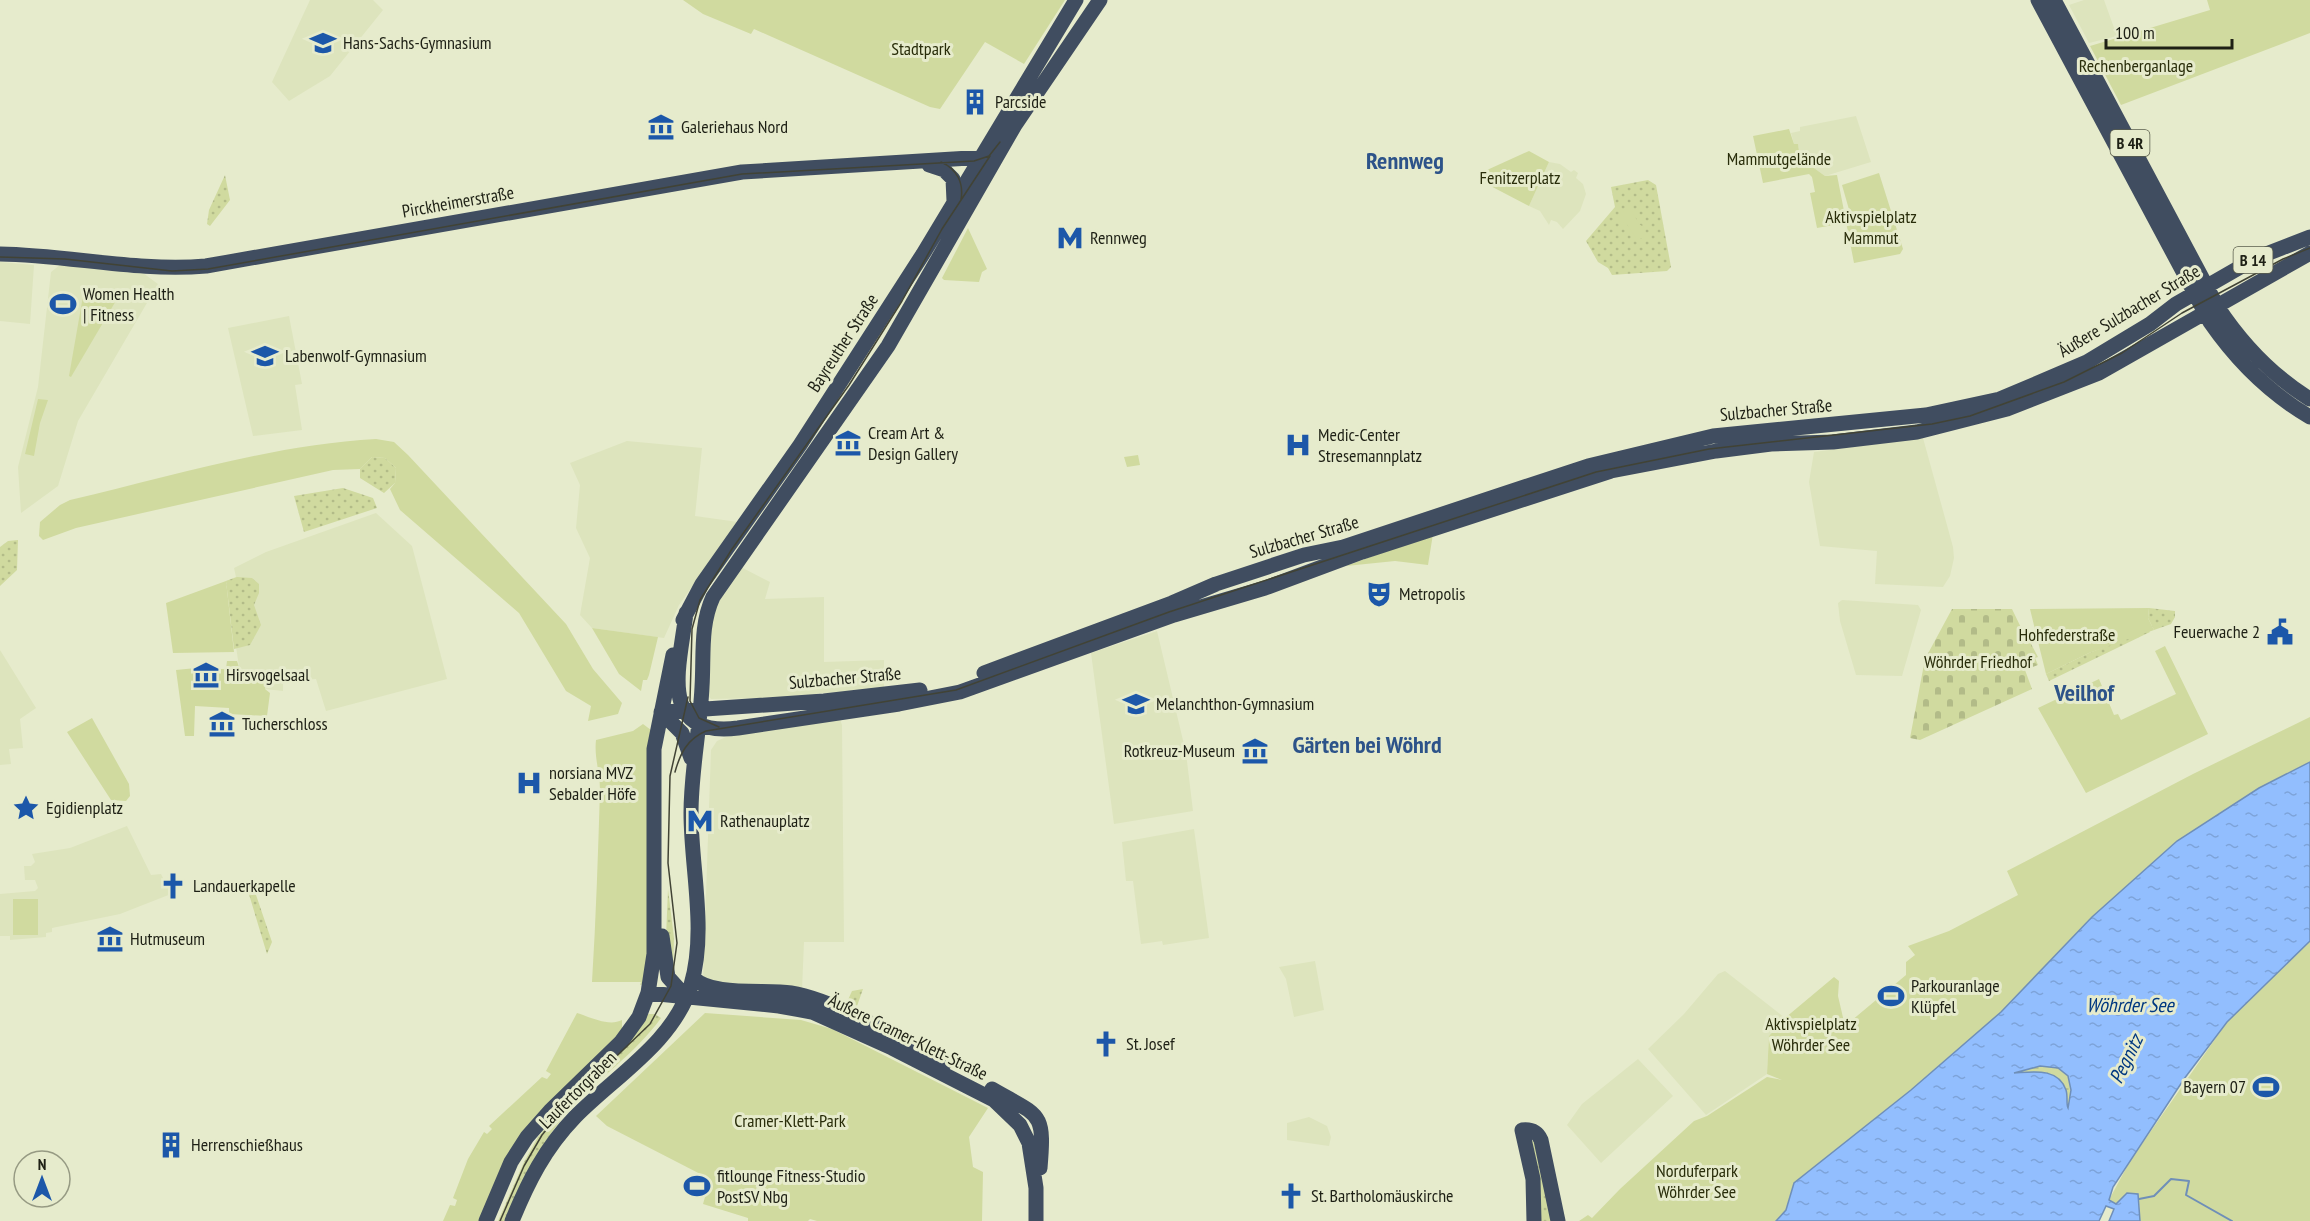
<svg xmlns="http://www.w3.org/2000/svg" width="2310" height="1221" font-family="'PT Sans Narrow',sans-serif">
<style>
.built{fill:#dde4bd}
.grass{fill:url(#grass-dots)}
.wetland{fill:url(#wetland-marsh)}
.cemetery{fill:url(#cemetery-stones)}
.green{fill:#d0da9f}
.water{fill:url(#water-ripples);stroke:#6f8fb8;stroke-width:1.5;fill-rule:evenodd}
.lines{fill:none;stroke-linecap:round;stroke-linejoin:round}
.stream{stroke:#6f8fb8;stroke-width:2}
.major{stroke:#404d60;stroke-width:15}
.tram{stroke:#414335;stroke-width:1.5}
.labels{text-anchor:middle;stroke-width:6;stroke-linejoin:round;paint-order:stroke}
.shield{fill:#e6ebcc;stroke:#5a5d4c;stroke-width:1.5}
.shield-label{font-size:16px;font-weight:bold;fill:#1e2015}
.poi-label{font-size:18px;fill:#1e2015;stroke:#e6ebcc;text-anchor:start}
.park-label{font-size:18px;fill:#292d0a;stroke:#e6ebcc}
.street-label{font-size:18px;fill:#1e2015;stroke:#e6ebcc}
.water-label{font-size:20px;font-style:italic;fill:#003880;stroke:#e6ebcc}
.district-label{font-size:24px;font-weight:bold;fill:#2d5389;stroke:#e6ebcc}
</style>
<defs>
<pattern id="grass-dots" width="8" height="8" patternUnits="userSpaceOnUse" patternTransform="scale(1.5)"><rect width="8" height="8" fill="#d0da9f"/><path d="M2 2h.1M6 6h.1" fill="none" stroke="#b2bb88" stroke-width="1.8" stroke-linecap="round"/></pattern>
<pattern id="wetland-marsh" width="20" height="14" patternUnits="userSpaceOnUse" patternTransform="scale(1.5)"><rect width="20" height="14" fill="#d0da9f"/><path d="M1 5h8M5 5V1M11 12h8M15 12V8" fill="none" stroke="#b2bb88"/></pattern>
<pattern id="cemetery-stones" width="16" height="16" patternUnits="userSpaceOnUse" patternTransform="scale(1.5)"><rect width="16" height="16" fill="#d0da9f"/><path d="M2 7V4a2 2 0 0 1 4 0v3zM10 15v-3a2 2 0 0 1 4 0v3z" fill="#b2bb88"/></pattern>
<pattern id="water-ripples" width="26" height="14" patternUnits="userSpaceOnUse" patternTransform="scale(1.5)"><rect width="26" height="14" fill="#92befe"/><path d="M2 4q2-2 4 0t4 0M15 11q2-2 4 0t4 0" fill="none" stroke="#7da3d9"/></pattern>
</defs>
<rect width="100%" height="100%" fill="#e6ebcc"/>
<path class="built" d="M310 0H373L383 10 330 76 289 101 272 82Z
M2084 0H2104L2117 36 2089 43 2069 5Z
M1856 116 1871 162 1825 176 1800 158 1798 144H1794L1791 133 1800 131V127Z
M1549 162 1560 164 1571 172 1574 170 1578 173 1576 178 1583 184 1586 194 1580 211 1563 229 1557 222 1551 220 1549 225 1540 211 1529 206Z
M0 262 34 265 30 324 0 321Z
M60 265 143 273 158 284 78 421 58 486 21 513 18 467 38 387 51 272Z
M289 316 302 384 295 385 302 430 253 436 228 328Z
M1923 438 1953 547 1954 558 1950 576 1943 587 1875 584 1877 551 1820 546 1809 482 1814 452Z
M627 441 702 448 695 516 738 522 679 605 664 638 592 628 580 615 590 558 576 528 580 485 570 463Z
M376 513 412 546 447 679 326 711 316 679 283 681V691L265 689 259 680 240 673 226 581 236 577 234 568 266 552Z
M737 565 770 582 765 599 824 597V662L884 660V692L818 693 814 697 711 699 707 695 711 614Z
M1842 600 1918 605 1921 610 1902 676 1856 675 1840 621 1838 603Z
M1157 631 1186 753 1193 811 1114 824 1091 653Z
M0 650 36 708 20 719 23 748 9 749 11 764 0 765Z
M840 719 842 725 844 942H804L802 990 703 982 711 750 717 741 726 737Z
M127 826 151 875 161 874 171 894 120 914 52 928V932L46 933V937L10 940V936H0V894L35 891 38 888 35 880H25L24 866H31L35 862 32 854 70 848Z
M1194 829 1209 938 1163 945 1162 941 1141 944 1133 881H1126L1122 842Z
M1315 961 1324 1010 1294 1017 1286 979 1279 967Z
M1725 971 1785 1018 1769 1036 1767 1074 1706 1115 1648 1049 1684 1014 1718 974Z
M1638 1059 1673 1096 1601 1163 1567 1125 1582 1104Z
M1309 1117 1327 1126 1331 1137 1329 1146 1287 1140V1123Z"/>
<path class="grass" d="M225 175 230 200 210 226 207 224 209 210Z
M1648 180 1656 185 1671 267 1667 271 1612 275 1608 268 1598 262 1586 241 1615 207 1611 187Z
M372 457 385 458 396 468 395 483 384 493 360 478V469Z
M343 488 373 498 377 508 304 532 294 496Z
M18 540 17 570 0 586V547L8 541Z
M237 577 252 578 259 584V593L254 605 261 625 250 645 234 649 226 581Z
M2149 608 2175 611V617L2171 624 2154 630 2148 618Z
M2148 630 2150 632 2049 681 2046 674 2089 653Z
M254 889 272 942 267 954 248 891Z
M668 889 674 938 673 970 666 937Z
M863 989 857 1006 847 1002 852 991Z
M645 1014H655L661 1018C635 1054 597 1079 567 1113 539 1144 524 1183 507 1221H498L524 1162 538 1137Z
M1537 1138 1554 1221H1537L1530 1142Z"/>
<path class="wetland" d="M2040 1066 2058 1068 2068 1076 2071 1090 2068 1108 2013 1073Z"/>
<path class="cemetery" d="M1952 609H2012L2028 642H2030L2038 657 2035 658 2038 665 2025 670 2032 689 1920 740 1910 738 1925 659Z"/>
<path class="green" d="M683 0H1065L1024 64 985 42 940 109 930 107 754 29 751 34 703 14Z
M2207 0H2310V33L2121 105 2090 46 2210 10Z
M1789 129 1794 144H1798L1800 158 1825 176 1837 175 1845 216 1839 224 1817 228 1810 193 1815 192 1812 177 1809 174 1763 183 1753 136Z
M1529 151 1549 162 1529 206 1481 181 1487 170Z
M1879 173 1903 249 1900 254 1854 263 1846 222 1850 213 1842 185Z
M1624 211H1632L1639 224 1645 228 1643 238H1636L1626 223 1618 221 1619 214Z
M968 228 987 269 982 272 979 282 944 280 942 278Z
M83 296 117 299 71 377 69 376Z
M38 399 48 400 40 423 34 456 25 454Z
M376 439 394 442 408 455 566 624 593 669 622 703 618 714 588 721 591 706 566 691 519 613 400 510 390 489 395 483 396 468 385 458 372 457 360 469 333 470 76 528 43 540 39 536 40 522 60 505 70 500C172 476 272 445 376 439Z
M1138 455 1140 465 1127 467 1124 457Z
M1433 534 1428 565 1395 561 1346 566Z
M226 581 234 652 173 653 166 603Z
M2149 608 2148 618 2154 630 2089 653 2046 674 2030 609Z
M592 628 658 637 649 675 647 680H643L641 691 619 674Z
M2165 646 2208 734 2086 793 2038 708 2099 679 2114 715 2118 714 2121 720 2176 694 2155 651Z
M227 661H237L241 673 259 672V679L265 680V689L270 693 267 716 229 714V708L195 706 194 736H185L176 670 196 668 195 680 209 684V680H217V669H226Z
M2310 717V762L2259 788 2092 917 2001 1012 1911 1090 1794 1183 1786 1210 1776 1221H1579L1588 1215 1592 1218 1620 1189 1694 1121 1707 1116 1767 1077 1782 1080 1767 1074 1769 1036 1785 1018 1834 977 1839 981 1838 996 1845 1026 1906 975V962L1915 955 1908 946 1949 931 2018 895 2007 871 2193 774Z
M92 718 129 784 130 796 126 801 111 800 67 732Z
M643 724 651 730 648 967 644 984 640 985 641 982H592C596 918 598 854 600 790 600 773 594 757 596 740L633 731Z
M38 899V935H13V899Z
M2310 941V1221H2140L2139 1199 2117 1204 2109 1200 2130 1161 2227 1022Z
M577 1013C590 1017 609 1027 622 1020V1031L544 1109 481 1221H443L450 1205 455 1206 457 1200 453 1198 468 1159 484 1132 487 1134 492 1129 489 1126 542 1077 547 1079 551 1074 546 1071Z
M705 1013 801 1020 832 1029 988 1108 969 1137 973 1167 983 1172 982 1221H817L810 1219 808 1221H748V1218L703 1204 710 1179 607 1126 596 1116Z"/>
<path class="water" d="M2310 762V941L2227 1022 2184 1079 2113 1187 2109 1200 2116 1204 2127 1193 2138 1194 2140 1221H2109L2114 1209 2106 1206 2099 1221H1776L1786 1210 1794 1183 1911 1090 2001 1012 2092 917 2177 841 2259 788ZM2040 1066 2058 1068 2068 1076 2071 1090 2068 1108C2066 1104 2068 1096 2066 1090 2058 1067 2032 1072 2014 1073Z"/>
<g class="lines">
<path class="stream" d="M2139 1199 2154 1196 2171 1179 2189 1181 2186 1195 2232 1221"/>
<path class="major" d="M2038 0 2210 322C2237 361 2269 393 2310 417
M2054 0 2217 306C2242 344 2271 375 2310 399
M929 165 944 170 953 179 954 201
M0 254C69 255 138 272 206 266L742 172 986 157
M686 613C680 665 656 738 738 728L899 704 960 692 1174 615 1265 588 1362 552 1611 471 1716 451 1771 444 1833 442 1917 432 2007 409 2099 373 2310 253
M683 620 702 584 800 445 923 254 1076 0
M984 673 1172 603 1216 584 1304 555 1343 547 1588 466 1713 436 1926 415 2000 399 2087 362 2150 324 2176 304 2256 258 2310 237
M661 712 824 701 920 690
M661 712 682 733 691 758
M662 936 668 977 686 997
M693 977C710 997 765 989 791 993 835 1000 904 1041 945 1063
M648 993 779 1006 812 1012 892 1048 994 1100 1020 1125 1029 1143 1036 1188V1221
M992 1089C1040 1117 1045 1110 1040 1168
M486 1221 511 1162 527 1137 550 1111 621 1042 639 1017 648 993 654 954V749L673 655
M512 1221C528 1182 545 1148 575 1117 614 1077 674 1042 691 985 707 930 691 869 691 813 691 771 700 729 702 687 704 656 700 625 713 597L888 346 1015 125 1100 0
M1534 1221 1533 1179 1522 1130C1531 1129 1537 1131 1541 1140L1558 1221"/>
<path class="tram" d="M941 162C957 169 964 183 961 200
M0 257 65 259 172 271 208 269 742 174 974 161 989 156 1000 142
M719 727 699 718 690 701 692 629 700 600 732 549 849 385 902 301 942 229 990 156
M675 772C680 754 687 739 706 731L956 690 1169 612 1596 472 1709 449 1932 424 1970 416 2064 382 2122 353 2182 313 2283 259 2310 248
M500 1221 524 1166 542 1135 574 1097 650 1024 671 986 677 943 668 863 670 776 688 697"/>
</g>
<defs>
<g id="school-bare" transform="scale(2.07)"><path d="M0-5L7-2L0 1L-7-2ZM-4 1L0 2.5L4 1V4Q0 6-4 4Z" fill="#1c57a9" stroke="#e6ebcc" stroke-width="2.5" paint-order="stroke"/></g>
<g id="building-bare" transform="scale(2.07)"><path d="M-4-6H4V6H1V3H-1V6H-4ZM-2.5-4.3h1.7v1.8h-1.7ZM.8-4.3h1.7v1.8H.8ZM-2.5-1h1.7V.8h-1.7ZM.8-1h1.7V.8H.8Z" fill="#1c57a9" stroke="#e6ebcc" stroke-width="2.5" paint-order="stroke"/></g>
<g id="museum-bare" transform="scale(2.07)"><path d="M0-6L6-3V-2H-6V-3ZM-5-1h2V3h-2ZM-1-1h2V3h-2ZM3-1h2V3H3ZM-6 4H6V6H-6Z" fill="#1c57a9" stroke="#e6ebcc" stroke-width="2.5" paint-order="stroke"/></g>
<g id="metro-bare" transform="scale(2.07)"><path d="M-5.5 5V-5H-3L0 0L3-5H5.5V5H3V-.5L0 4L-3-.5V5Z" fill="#1c57a9" stroke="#e6ebcc" stroke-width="2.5" paint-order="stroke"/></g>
<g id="stadium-bare" transform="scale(2.07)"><path d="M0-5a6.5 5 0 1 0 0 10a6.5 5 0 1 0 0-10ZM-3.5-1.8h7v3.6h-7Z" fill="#1c57a9" stroke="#e6ebcc" stroke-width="2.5" paint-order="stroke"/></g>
<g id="hospital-bare" transform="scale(2.07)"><path d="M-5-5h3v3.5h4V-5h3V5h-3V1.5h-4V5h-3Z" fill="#1c57a9" stroke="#e6ebcc" stroke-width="2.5" paint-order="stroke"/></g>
<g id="theatre-bare" transform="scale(2.07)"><path d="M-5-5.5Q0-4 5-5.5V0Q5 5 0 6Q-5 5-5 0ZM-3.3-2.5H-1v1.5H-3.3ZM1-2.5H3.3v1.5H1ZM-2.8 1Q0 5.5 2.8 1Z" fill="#1c57a9" stroke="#e6ebcc" stroke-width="2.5" paint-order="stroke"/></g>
<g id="civic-bare" transform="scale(2.07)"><path d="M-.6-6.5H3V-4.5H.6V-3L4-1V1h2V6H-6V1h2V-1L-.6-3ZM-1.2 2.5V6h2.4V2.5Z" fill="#1c57a9" stroke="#e6ebcc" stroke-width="2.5" paint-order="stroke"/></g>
<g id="sight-bare" transform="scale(2.07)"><path d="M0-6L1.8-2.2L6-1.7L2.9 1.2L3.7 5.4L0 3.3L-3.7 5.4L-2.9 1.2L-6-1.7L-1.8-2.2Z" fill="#1c57a9" stroke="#e6ebcc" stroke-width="2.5" paint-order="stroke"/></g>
<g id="church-bare" transform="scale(2.07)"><path d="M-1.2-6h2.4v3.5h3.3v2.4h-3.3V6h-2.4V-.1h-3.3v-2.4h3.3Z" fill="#1c57a9" stroke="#e6ebcc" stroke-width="2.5" paint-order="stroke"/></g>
</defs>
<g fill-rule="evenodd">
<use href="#school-bare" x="323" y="43"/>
<use href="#building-bare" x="975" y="102"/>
<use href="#museum-bare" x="661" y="127"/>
<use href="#metro-bare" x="1070" y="238"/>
<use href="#stadium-bare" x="63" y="304"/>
<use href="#school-bare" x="265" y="356"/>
<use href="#museum-bare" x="848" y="443"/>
<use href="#hospital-bare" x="1298" y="445"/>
<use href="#theatre-bare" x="1379" y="594"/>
<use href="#civic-bare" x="2280" y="632"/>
<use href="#museum-bare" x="206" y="675"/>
<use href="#school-bare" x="1136" y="704"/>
<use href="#museum-bare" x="222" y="724"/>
<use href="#museum-bare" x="1255" y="751"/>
<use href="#hospital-bare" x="529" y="783"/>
<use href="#sight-bare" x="26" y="808"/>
<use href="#metro-bare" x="700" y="821"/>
<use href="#church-bare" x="173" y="886"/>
<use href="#museum-bare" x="110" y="939"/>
<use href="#stadium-bare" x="1891" y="996"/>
<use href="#church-bare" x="1106" y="1044"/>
<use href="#stadium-bare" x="2266" y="1087"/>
<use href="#building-bare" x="171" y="1145"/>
<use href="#stadium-bare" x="697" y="1186"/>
<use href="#church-bare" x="1291" y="1196"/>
</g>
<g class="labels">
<g class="shield">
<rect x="2110.5" y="130" width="39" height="26" rx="4.5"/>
<rect x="2233.5" y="247" width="39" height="26" rx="4.5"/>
</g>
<g class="shield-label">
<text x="2130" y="149">B 4R</text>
<text x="2253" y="266">B 14</text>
</g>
<g class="poi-label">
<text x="343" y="49">Hans-Sachs-Gymnasium</text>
<text x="995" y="108">Parcside</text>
<text x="681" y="133">Galeriehaus Nord</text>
<text x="1090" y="244">Rennweg</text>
<text x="83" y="300">Women Health<tspan x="83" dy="21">| Fitness</tspan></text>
<text x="285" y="362">Labenwolf-Gymnasium</text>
<text x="868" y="439">Cream Art &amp;<tspan x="868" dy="21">Design Gallery</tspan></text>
<text x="1318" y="441">Medic-Center<tspan x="1318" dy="21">Stresemannplatz</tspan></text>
<text x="1399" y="600">Metropolis</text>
<text x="2260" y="638" text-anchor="end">Feuerwache 2</text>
<text x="226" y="681">Hirsvogelsaal</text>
<text x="1156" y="710">Melanchthon-Gymnasium</text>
<text x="242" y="730">Tucherschloss</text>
<text x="1235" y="757" text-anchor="end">Rotkreuz-Museum</text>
<text x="549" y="779">norsiana MVZ<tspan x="549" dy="21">Sebalder Höfe</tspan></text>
<text x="46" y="814">Egidienplatz</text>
<text x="720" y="827">Rathenauplatz</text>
<text x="193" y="892">Landauerkapelle</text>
<text x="130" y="945">Hutmuseum</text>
<text x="1911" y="992">Parkouranlage<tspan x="1911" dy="21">Klüpfel</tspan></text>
<text x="1126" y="1050">St. Josef</text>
<text x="2246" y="1093" text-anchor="end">Bayern 07</text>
<text x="191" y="1151">Herrenschießhaus</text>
<text x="717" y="1182">fitlounge Fitness-Studio<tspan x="717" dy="21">PostSV Nbg</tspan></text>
<text x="1311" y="1202">St. Bartholomäuskirche</text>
</g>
<g class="park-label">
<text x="921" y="55">Stadtpark</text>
<text x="2136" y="72">Rechenberganlage</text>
<text x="1779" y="165">Mammutgelände</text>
<text x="1520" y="184">Fenitzerplatz</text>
<text x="1871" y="223">Aktivspielplatz<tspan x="1871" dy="21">Mammut</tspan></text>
<text x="2067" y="641">Hohfederstraße</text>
<text x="1978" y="668">Wöhrder Friedhof</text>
<text x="1811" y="1030">Aktivspielplatz<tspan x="1811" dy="21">Wöhrder See</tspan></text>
<text x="790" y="1127">Cramer-Klett-Park</text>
<text x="1697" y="1177">Norduferpark<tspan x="1697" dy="21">Wöhrder See</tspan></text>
</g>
<g class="street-label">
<text transform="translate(458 202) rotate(-10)" y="6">Pirckheimerstraße</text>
<text transform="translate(2129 311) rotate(-31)" y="6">Äußere Sulzbacher Straße</text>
<text transform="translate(843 343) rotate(-57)" y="6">Bayreuther Straße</text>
<text transform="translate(1776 410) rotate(-5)" y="6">Sulzbacher Straße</text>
<text transform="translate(1304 537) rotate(-16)" y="6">Sulzbacher Straße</text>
<text transform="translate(845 678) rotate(-5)" y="6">Sulzbacher Straße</text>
<text transform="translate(908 1037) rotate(26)" y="6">Äußere Cramer-Klett-Straße</text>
<text transform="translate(578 1090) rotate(-45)" y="6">Laufertorgraben</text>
</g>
<g class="water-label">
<text x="2130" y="1012">Wöhrder See</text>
<text transform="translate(2126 1059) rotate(-64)" y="7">Pegnitz</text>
</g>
<g class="district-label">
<text x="1405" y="169">Rennweg</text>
<text x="2084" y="701">Veilhof</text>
<text x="1367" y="753">Gärten bei Wöhrd</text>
</g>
</g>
<g transform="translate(42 1179)"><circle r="28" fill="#e6ebcc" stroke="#969a83" stroke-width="1.5"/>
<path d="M0-4.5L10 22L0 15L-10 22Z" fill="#1c57a9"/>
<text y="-9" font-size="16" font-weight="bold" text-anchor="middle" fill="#1e2015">N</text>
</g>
<path d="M2106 39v9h126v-9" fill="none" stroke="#1e2015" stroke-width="3"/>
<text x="2115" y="39" font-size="18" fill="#1e2015" stroke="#e6ebcc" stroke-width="4.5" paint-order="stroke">100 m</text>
</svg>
